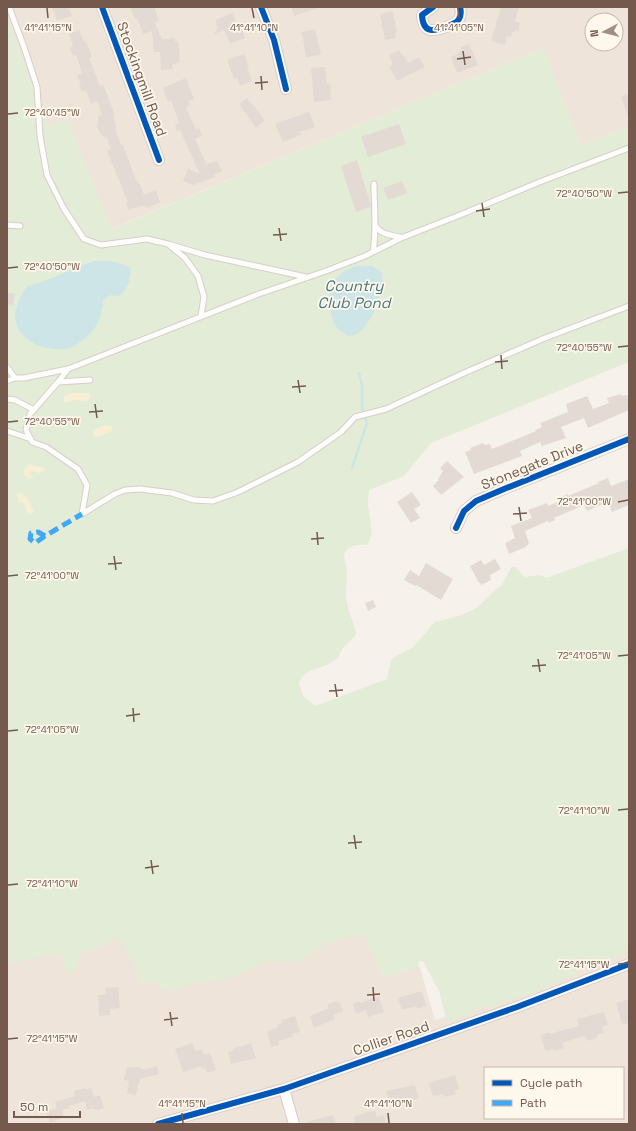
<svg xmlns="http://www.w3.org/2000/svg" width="636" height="1131" font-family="'Space Grotesk',sans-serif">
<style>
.residential{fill:#efe4d9;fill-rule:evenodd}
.green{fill:#e3ecd6}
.sand{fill:#f8eed4}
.water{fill:#cde5e6}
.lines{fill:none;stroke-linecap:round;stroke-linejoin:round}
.stream{stroke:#cde5e6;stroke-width:2.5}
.building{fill:#e3dad3}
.service-casing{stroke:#d6cfc9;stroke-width:7}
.minor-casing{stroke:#d6cfc9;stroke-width:12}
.service{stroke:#fefdfc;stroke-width:5}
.minor{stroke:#fefdfc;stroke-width:10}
.quiet{stroke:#3fa9f5;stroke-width:5;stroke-dasharray:10 5;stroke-linecap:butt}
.cycleway-casing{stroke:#fef7ec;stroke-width:8}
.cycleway{stroke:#0057b8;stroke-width:6}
.ticks{fill:none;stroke:#74594c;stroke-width:1.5}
.labels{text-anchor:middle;stroke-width:3.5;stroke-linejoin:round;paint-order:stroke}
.street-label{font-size:14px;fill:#74594c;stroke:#fef7ec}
.water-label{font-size:15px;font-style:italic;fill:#43777f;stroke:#fef7ec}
.ticks-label{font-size:10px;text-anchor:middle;fill:#74594c;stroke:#fef7ec;stroke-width:3.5;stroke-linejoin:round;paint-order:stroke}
</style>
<rect width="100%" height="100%" fill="#f6f2eb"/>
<path class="residential" d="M7 7H627L629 11V126L581 145 543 48 111 229 67 119 48 127 7 18ZM592 20H616V44H592Z
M359 921 383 978 419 965 435 1020 475 1009 629 950V1124H7V962L116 930 143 984ZM485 1068H623V1118H485Z"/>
<path class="green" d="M7 18 48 126 67 119 112 229 543 48 581 145 629 126V362L431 443 404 476 369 490C369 494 368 498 368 503 368 514 377 537 366 545 358 544 345 546 344 556 344 561 347 566 347 571 348 579 345 586 346 593 346 607 352 618 356 632V635L342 649 338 658C334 661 330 663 326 665 316 670 303 670 299 683L303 696 315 706 387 679 391 660 393 658 413 647 435 622 462 615 473 610 481 604 493 592 502 585 511 567H515L525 577 540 575 546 578 629 548V951L609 960 587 968 537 992 475 1011 452 1021 446 1019 439 991 423 961H418L419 965 383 978 364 936 352 935 329 943 304 958 291 962 264 961 238 975 223 979 209 982 193 983 178 989 169 990 160 988 153 981 142 984 118 935C106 943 97 953 82 951L74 972 72 974 66 972 61 958 57 954C39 956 24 961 7 964Z"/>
<path class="sand" d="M73 393H90V399L86 401 75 400 65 403 63 400 65 395Z
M105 425 111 426 113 431 95 438 93 433 97 428Z
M29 465 41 467 44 468V471L38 473 31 471 30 474 33 476 29 479 24 475 25 468Z
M19 492C29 497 29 501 33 510L34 512 31 514 26 511 24 503 18 502 17 494Z"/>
<path class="water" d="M94 261H111L130 267C132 277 127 290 119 296L110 295 103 301C102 319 95 332 80 342 78 344 75 346 73 347 52 355 16 342 15 317 15 306 22 294 27 286 51 281 71 268 94 261Z
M372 266 382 272C385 291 373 323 357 334 354 335 350 336 348 336 334 327 332 322 330 306 328 290 330 282 342 273 346 270 352 267 357 266 362 266 367 266 372 266Z"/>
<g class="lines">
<path class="stream" d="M352 468 367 423 362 407V385L359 373"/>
</g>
<path class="building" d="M52 7H68L72 16 57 21Z
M130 7H154L159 21 155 23 162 39 175 38V42L178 41 180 63 172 64 173 69 161 70 160 52H154L152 31 143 34 137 18 135 19Z
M291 7H317V8L294 16Z
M501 7H519L515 21 520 23 518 31 515 30V33L512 32 511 37 507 36 505 45 491 41Z
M393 11 397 33H395L396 38 385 40 380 14Z
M607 12 610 20H588V19Z
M232 13 239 30 242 29 245 38 230 44 224 30 214 34 218 27 215 20Z
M315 29 321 54 306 58 302 32Z
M79 30 84 42 86 41 92 57 89 58 100 86 103 85 108 97 115 116 113 117 114 120 117 128 115 129 121 145H123L136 181 138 180 139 184H140L144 195 156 190 160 202 146 208 145 205 129 210 126 203 128 202 107 151 111 149 107 138 101 135 97 126 98 122V116L102 115 97 101 91 104 86 90 82 92 79 85 81 84 77 75 82 73 76 54 73 56 70 48 73 46 69 34Z
M469 44 478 65 457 73 451 57 458 54V51L462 50 461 47Z
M399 50 402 55 403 54 408 63 419 57 425 67 397 81 389 67 393 65 389 55Z
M244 54 249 67 247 68 252 81 240 86 237 78H234L227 60Z
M325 67 327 84 330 83 331 100 314 102 311 68Z
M186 78 194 99 188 101 190 105 186 107 196 130 199 128 202 135 195 139 206 164 217 161 222 171 214 175 215 177 193 185 183 181 188 169 200 174 180 130 177 131 175 125 179 123 171 100 168 102 163 88Z
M629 94V116H628L621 97Z
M247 98 265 120 256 128 239 104Z
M309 112 315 127 300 132 301 135 283 142 275 124Z
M399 124 406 144 368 157 361 137Z
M357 160 370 202 371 207 356 212 341 166Z
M402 181 407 193 388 200 383 188Z
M7 293 15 294 13 305 7 304Z
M621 394 622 396 627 395 629 400V410L588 428 584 418 561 427 566 438 542 446 540 442 520 451 522 456 474 474 465 452 471 450 470 448 483 443 484 445 490 444 492 449 536 431 535 430 542 427 540 423 568 412 566 404 587 396 593 409 609 403 607 398Z
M447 461 464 477 441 495 433 486 439 480 438 479 443 471 440 468Z
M608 478 611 486 629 479V505L612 512 608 502 587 511 584 505 561 515 554 518 555 520 549 523 548 521 525 531 529 543 528 544V545L526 546V547L509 554 505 543 515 538 511 526 532 518 528 510 547 503 548 506 562 500 561 497 568 494V496L599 483 598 482Z
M412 492 421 505 414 509 420 518 411 523 397 502Z
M495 559 501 569 490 575 491 580 481 585 480 582 479 583 470 566 481 560 484 565Z
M426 563 453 579 441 600 416 585 415 586 404 580 410 570 419 576Z
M373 600 376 607 368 611 365 603Z
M118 987 120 1008 110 1009V1015L99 1016 98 995 106 994 105 988Z
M422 991 426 1006 417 1009 416 1006 402 1010 398 998Z
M379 997 384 1012 368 1017 366 1010 356 1014 353 1004 359 1001 360 1003Z
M629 999V1023L622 1024 616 1003Z
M337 1001 338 1003H340L343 1011 333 1015 335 1019 314 1028 310 1016 329 1008 327 1005Z
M604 1012 608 1025 602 1027 604 1032 598 1034 596 1038 587 1041 585 1036 562 1043 564 1048 554 1051V1049L545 1051 541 1035 549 1032V1034L579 1026 577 1019Z
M295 1016 300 1032 292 1034 293 1037 278 1041 279 1045 271 1047 267 1031 278 1027 277 1024 282 1023 281 1020Z
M192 1043 196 1051 202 1049 204 1055 210 1053 216 1070 207 1073 205 1068 202 1069 201 1066 183 1072 175 1049Z
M251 1043 256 1058 231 1064 228 1052 233 1051V1049Z
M157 1066 159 1074 140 1079 136 1095 127 1093 129 1081 124 1080 127 1067 133 1068V1067H139L144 1070Z
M455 1075 459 1089 455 1090 456 1094 444 1097 443 1094 433 1096 429 1083Z
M415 1085 419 1098 391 1107 386 1091Z
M85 1088 86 1090 91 1088 94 1097 100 1095 104 1108 97 1110V1109L94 1110 93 1108 87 1110 85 1101 69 1106V1108L62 1110 64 1117 50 1123 46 1111 57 1108 55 1102 75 1096 74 1091Z
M371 1111V1112L375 1111 377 1117 384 1115 386 1124H356L354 1117Z
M333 1115 336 1124H307L306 1122Z"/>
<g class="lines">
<g class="service-casing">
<path id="service" d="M9 7 24 47 37 87 40 136 47 175 64 209 84 239 101 245 147 239 168 244
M7 225 20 226
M375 225C380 234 390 235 400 237
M373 252C377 230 374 206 374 184
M201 316 204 297 198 276 185 258 168 244 205 255 306 277
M7 367 15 378H24L68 369
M90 380 58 382 68 369 96 358 256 295 326 271 365 256 401 238 460 215 542 181 629 148
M7 381 15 378
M58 382 30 414 26 430 32 442 46 447 78 469 87 485 82 514 115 494 125 490 140 489 172 493 194 500 213 501 238 492 298 462 341 432 355 417 386 409 464 373 545 338 629 306
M7 399 15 400 34 410
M7 431 31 439"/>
</g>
<g class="minor-casing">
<path id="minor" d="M102 7 159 160
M261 7 274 40 286 89
M433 7 422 15C423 35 435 31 449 26 452 24 457 23 459 19 461 16 461 11 460 7
M456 528 464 511 476 501 504 489 629 439
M284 1089 294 1124
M158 1124 284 1089 517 1007 629 964"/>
</g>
<use href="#service" class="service"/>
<use href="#minor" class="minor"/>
<path class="quiet" d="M45 536 35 543 30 539 31 533 38 532 45 536 82 514"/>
<g class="cycleway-casing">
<path id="cycleway" d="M102 7 159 160
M261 7 274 40 286 89
M433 7 422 15C423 35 435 31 449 26 452 24 457 23 459 19 461 16 461 11 460 7
M456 528 464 511 476 501 504 489 629 439
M158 1124 284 1089 517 1007 629 964"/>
</g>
<use href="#cycleway" class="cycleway"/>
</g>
<path class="ticks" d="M47 8 48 18M252 8 254 18M458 8 459 18M463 51 465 65M457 59 471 57M261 76 262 90M255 83 268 82M8 114 18 113M618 193 628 192M482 203 484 217M476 211 490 209M279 228 281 241M273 235 287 234M8 268 18 267M618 347 628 346M501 355 502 369M495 362 508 361M298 380 300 393M292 387 306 386M95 404 97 418M89 412 103 411M8 422 18 421M618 502 628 500M519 507 521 521M513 514 527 513M317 532 318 545M311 539 324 538M114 556 116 570M108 564 122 563M8 576 18 575M618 656 628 655M538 659 540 672M532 666 546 665M335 684 337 697M329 691 343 690M133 708 134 722M126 716 140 714M8 731 18 730M618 810 628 809M354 835 356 849M348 843 362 842M151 860 153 874M145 868 159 866M8 885 18 884M618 964 628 963M373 987 374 1001M367 995 380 994M170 1012 172 1026M164 1020 178 1018M8 1039 18 1038M182 1113 183 1123M388 1113 389 1123"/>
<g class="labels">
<g class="street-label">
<text transform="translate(142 79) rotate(70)" y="5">Stockingmill Road</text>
<text transform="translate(532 465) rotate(-22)" y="5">Stonegate Drive</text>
<text transform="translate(391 1038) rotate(-19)" y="5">Collier Road</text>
</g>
<g class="water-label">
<text x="354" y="291">Country<tspan x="354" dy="17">Club Pond</tspan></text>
</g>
</g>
<g class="ticks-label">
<text x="48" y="31">41°41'15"N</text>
<text x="254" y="31">41°41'10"N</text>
<text x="459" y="31">41°41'05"N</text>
<text x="52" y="116">72°40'45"W</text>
<text x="584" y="197">72°40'50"W</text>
<text x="52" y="270">72°40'50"W</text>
<text x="584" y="351">72°40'55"W</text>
<text x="52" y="425">72°40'55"W</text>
<text x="584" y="505">72°41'00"W</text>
<text x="52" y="579">72°41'00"W</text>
<text x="584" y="659">72°41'05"W</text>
<text x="52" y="733">72°41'05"W</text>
<text x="584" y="814">72°41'10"W</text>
<text x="52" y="887">72°41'10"W</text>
<text x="584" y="968">72°41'15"W</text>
<text x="52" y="1042">72°41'15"W</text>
<text x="182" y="1107">41°41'15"N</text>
<text x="388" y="1107">41°41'10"N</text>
</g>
<rect width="636" height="1131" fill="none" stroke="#74594c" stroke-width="16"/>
<rect x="484" y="1067" width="140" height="52" fill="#fef7ec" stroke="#c7b8ac"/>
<rect x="492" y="1080" width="20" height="6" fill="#0057b8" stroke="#c7b8ac"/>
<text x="520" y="1087" font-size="12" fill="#74594c">Cycle path</text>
<rect x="492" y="1100" width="20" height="6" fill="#3fa9f5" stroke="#c7b8ac"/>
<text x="520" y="1107" font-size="12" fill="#74594c">Path</text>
<g transform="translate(604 32) rotate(263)"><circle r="19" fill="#fef7ec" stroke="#c7b8ac"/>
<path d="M0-3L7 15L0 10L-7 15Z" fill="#a28f84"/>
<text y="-6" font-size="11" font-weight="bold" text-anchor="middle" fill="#74594c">N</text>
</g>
<path d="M14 1111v6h66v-6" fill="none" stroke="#74594c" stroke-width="2"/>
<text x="20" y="1111" font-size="12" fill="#74594c" stroke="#fef7ec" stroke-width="3" paint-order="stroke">50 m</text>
</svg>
